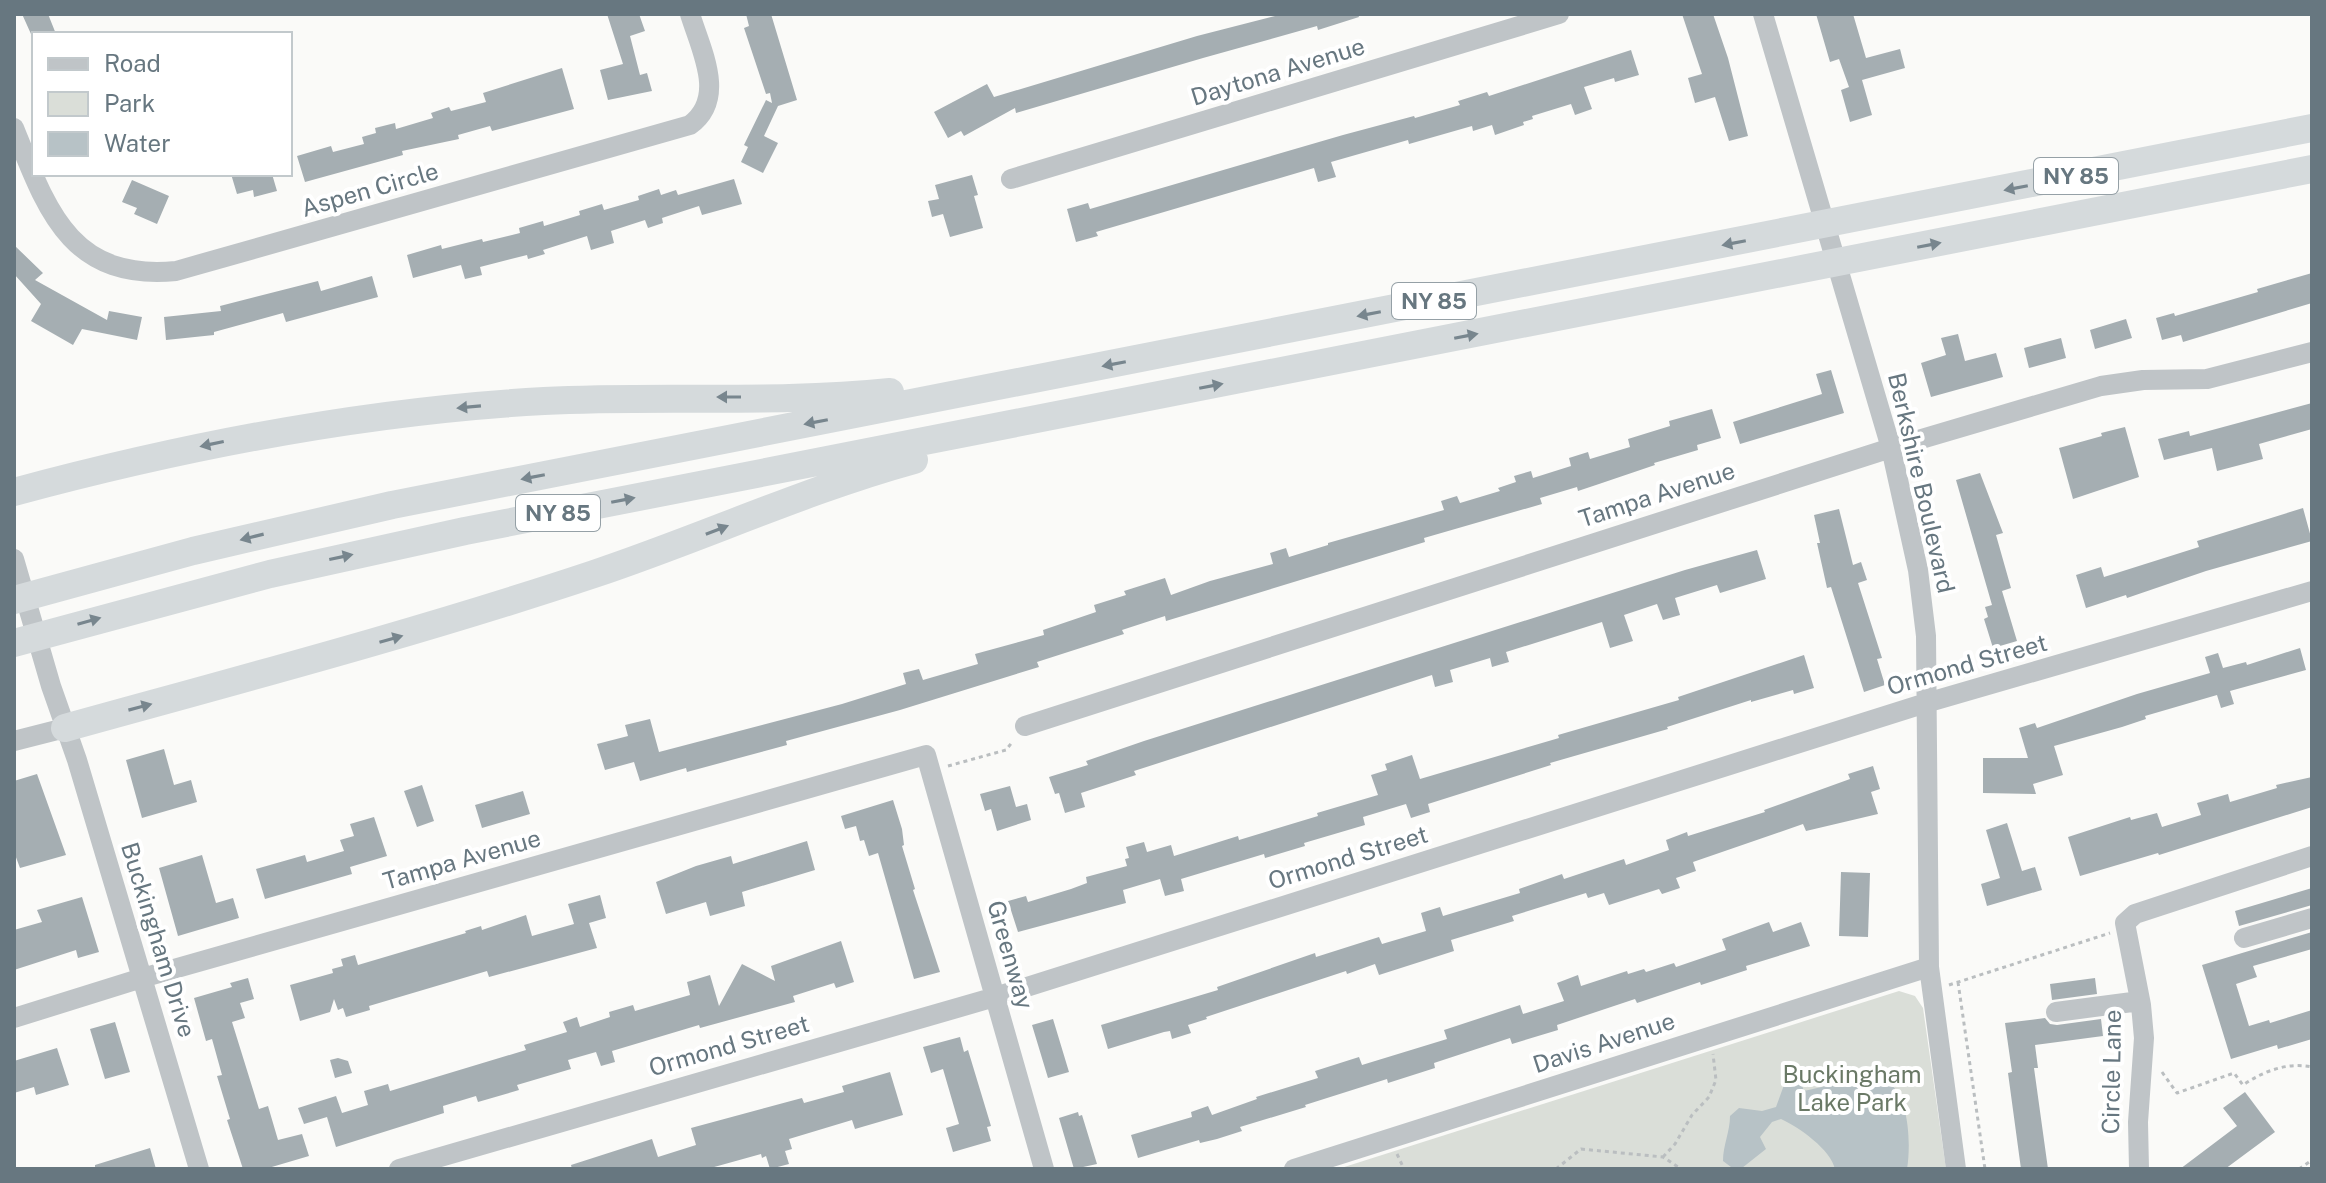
<svg xmlns="http://www.w3.org/2000/svg" width="2326" height="1183" font-family="'Public Sans',sans-serif">
<style>
.green{fill:#daded8}
.water{fill:#b7c2c6}
.building{fill:#a5aeb2}
.lines{fill:none;stroke-linecap:round;stroke-linejoin:round}
.path{stroke:#babec0;stroke-width:3;stroke-dasharray:4 4;stroke-linecap:butt}
.minor{stroke:#bfc4c7;stroke-width:20}
.highway{stroke:#d5dadc;stroke-width:28}
.oneway{fill:#78868e}
.labels{text-anchor:middle;stroke-width:8;stroke-linejoin:round;paint-order:stroke}
.shield{fill:#fff;stroke:#95a0a6;stroke-width:2}
.shield-label{font-size:22px;font-weight:bold;fill:#677780}
.street-label{font-size:24px;fill:#677780;stroke:#fff}
.park-label{font-size:24px;fill:#6a7966;stroke:#fff}
</style>
<rect width="100%" height="100%" fill="#fafaf8"/>
<path class="green" d="M1899 991 1915 996 1923 1008 1946 1169H1338Z"/>
<path class="water" d="M1866 1077C1873 1077 1879 1077 1885 1080 1910 1093 1911 1145 1907 1169H1835C1831 1150 1799 1127 1781 1119L1772 1122 1760 1137 1766 1149 1742 1168 1731 1167 1723 1161C1723 1145 1730 1132 1730 1116L1739 1108 1762 1111 1776 1107 1784 1085 1791 1078 1800 1080 1804 1091Z"/>
<path class="building" d="M22 14H48L56 34H31Z
M607 14H639L645 31 630 36 640 75 647 73 652 91 608 100 600 70 623 64Z
M746 14H771L797 100 778 106 764 136 778 143 763 173 741 162 748 147 744 145 766 100 772 103 770 93 766 94 744 28 749 26Z
M1283 14H1358L1359 17 1318 30 1317 26 1203 58 1016 113 1015 108 964 136 961 131 948 138 934 112 987 84 994 97 1197 36Z
M1682 14H1713L1728 58 1748 136 1729 141 1715 97 1695 103 1688 78 1702 74Z
M1816 14H1853L1866 58 1900 49 1905 68 1862 80 1872 115 1850 122 1841 90 1849 87 1839 59 1830 62Z
M1631 50 1639 75 1615 82 1614 78 1584 87 1592 109 1575 115 1571 104 1532 116 1533 119 1523 122 1524 125 1495 135 1492 125 1473 131 1472 126 1409 144 1408 140 1331 162 1336 177 1318 182 1314 168 1096 232 1098 236 1076 242 1067 209 1088 203 1090 209 1343 135 1414 116 1415 118 1460 105 1458 101 1487 92 1489 96Z
M562 68 574 109 492 131 490 126 458 135 459 139 402 151 403 155 305 182 297 156 331 146 333 152 364 144 362 137 376 133 375 128 395 123 396 129 433 118 431 113 449 107 451 111 486 102 483 93Z
M231 174H272L277 191 254 197 253 190 237 194Z
M972 175 978 195 974 196 983 228 950 237 943 214 932 217 928 201 939 199 935 185Z
M734 179 742 204 702 215 699 206 662 218 663 223 648 228 645 220 611 231 614 243 591 250 587 236 543 250 545 254 528 259 527 255 480 267 482 275 465 279 461 265 413 278 407 255 441 245 442 249 482 239 483 242 520 233 519 228 543 221 544 226 580 215 579 211 602 204 604 210 639 200 638 196 659 189 661 195 676 190 678 195Z
M132 180 169 196 157 224 134 214 137 208 122 202Z
M14 245 43 273 35 280 107 320 109 311 142 317 137 340 82 329 73 345 31 321 41 304 14 274Z
M2312 273V303L2183 342 2181 335 2162 340 2156 318 2174 313 2175 316 2258 292 2257 289Z
M372 276 378 297 286 322 283 313 214 332V335L166 340 164 317 221 311 220 306 318 281 321 291Z
M2126 319 2132 338 2095 349 2090 330Z
M1958 334 1965 361 1996 353 2003 377 1931 397 1921 363 1946 355 1941 338Z
M2061 338 2066 358 2029 368 2024 348Z
M1831 370 1844 413 1740 444 1733 422 1822 394 1816 374Z
M2312 403V429L2259 444 2263 459 2217 471 2212 448 2164 460 2158 439 2189 431 2190 436Z
M1712 409 1721 438 1697 445 1698 450 1654 463 1655 465 1599 484 1578 491 1577 487 1540 498 1542 504 1424 538 1425 542 1166 621 1165 616 1122 630 1124 634 1037 662 1039 667 900 710 786 741 787 745 687 772 686 768 640 781 634 762 605 770 597 744 628 736 625 725 650 719 659 752 842 704 906 684 903 673 919 669 923 680 978 664 975 654 1044 635 1043 630 1096 612 1094 605 1126 595 1124 591 1165 578 1171 595 1210 581 1273 564 1270 553 1286 548 1289 557 1328 545V543L1444 510 1441 501 1457 496 1460 503 1500 491 1498 488 1516 482 1514 476 1531 471 1533 478 1571 466 1569 458 1588 452 1590 459 1630 447 1628 439 1670 426 1669 421Z
M2125 427 2139 477 2073 499 2059 448 2102 436 2101 433Z
M1980 473 2003 533 1996 535 2011 588 2002 591 2017 641 1993 648 1984 619 1988 617 1985 607 1992 605 1956 480Z
M2303 508 2312 541 2206 571 2127 598 2126 595 2086 608 2076 575 2101 567 2104 577 2199 547 2197 541Z
M1839 509 1853 565 1861 562 1867 580 1858 583 1882 658 1877 659 1885 685 1864 692 1831 587 1827 588 1817 543H1820L1814 515Z
M1757 550 1766 579 1720 593 1717 585 1675 598 1680 615 1663 620 1657 604 1624 615 1633 641 1610 648 1602 622 1506 652 1509 662 1492 667 1490 658 1450 670 1453 682 1435 687 1432 675 1134 771 1136 775 1081 793 1085 807 1065 813 1059 793 1055 794 1049 777 1088 765 1086 761 1144 741 1685 570Z
M2300 648 2306 670 2230 691 2234 704 2221 708 2217 695 2145 716 2146 719 2122 727 2054 746 2063 775 2033 784 2036 794 1983 793V758H2028L2019 728 2035 723 2037 728 2137 694 2210 673 2205 657 2218 653 2223 668 2246 662 2247 665Z
M1804 655 1814 688 1794 694 1793 690 1751 702V700L1667 727 1668 729 1550 763 1551 765 1428 804 1430 812 1411 818 1406 804 1363 817 1365 825 1304 843 1305 846 1265 858 1264 854 1181 879 1184 891 1165 896 1160 879 1123 890 1126 903 1018 932 1008 901 1026 896 1028 902 1071 889 1087 883 1086 877 1127 866 1125 859 1129 858 1126 847 1144 842 1147 852 1171 845 1174 856 1238 836 1239 840 1318 816 1317 813 1378 795 1371 775 1387 770 1385 764 1412 755 1420 779 1559 738 1558 735 1679 700 1678 697Z
M164 749 174 785 191 780 197 802 142 818 126 760Z
M1873 766 1880 789 1871 792 1878 814 1806 831 1803 824 1693 862 1696 871 1676 878 1680 888 1662 894 1659 889 1609 905 1604 893 1588 898 1586 893 1512 916 1514 921 1451 940 1454 951 1379 975 1375 964 1347 974 1346 971 1206 1017 1207 1019 1188 1025 1191 1033 1172 1039 1170 1031 1164 1032 1108 1049 1101 1025 1218 990 1217 987 1315 953 1316 957 1379 937 1382 944 1426 931 1421 913 1440 907 1443 916 1520 893 1519 889 1562 874 1564 879 1624 859 1626 865 1669 850 1666 840 1687 832 1688 836 1765 812 1764 810 1850 779 1848 774Z
M37 774 66 855 20 868 14 852V781Z
M2312 777V807L2159 855 2158 853 2080 876 2068 837 2130 817 2131 820 2157 813 2162 827 2201 815 2197 803 2228 794 2230 802 2277 788 2276 785Z
M422 785 434 821 417 827 404 791Z
M1010 786 1016 807 1027 804 1031 820 997 831 991 809 985 811 980 794Z
M523 791 530 814 482 828 475 805Z
M893 800 902 829 904 845 902 846 915 889 913 890 940 972 914 979 878 853 869 856 864 840 860 841 856 826 845 829 841 816Z
M374 817 387 856 350 867 352 874 265 899 256 869 305 855 307 862 344 851 340 840 354 836 350 824Z
M2007 823 2022 871 2035 867 2042 890 1987 906 1981 884 2000 878 1986 830Z
M807 841 815 870 742 892 745 906 710 916 706 902 666 914 656 882 696 866 731 856 733 864Z
M202 855 216 903 233 898 239 918 178 936 159 868Z
M1841 872 1870 873 1868 937 1839 936Z
M2312 888V905L2239 926 2235 911Z
M600 895 606 918 589 923 597 948 489 977 487 971 369 1006 370 1010 346 1017 343 1008 338 1010 334 999 330 1012 300 1021 290 985 333 973 332 969 343 966 341 959 355 955 358 965 466 933 465 931 481 926 482 930 526 915 532 936 574 924 568 904Z
M82 897 99 952 78 958 76 950 14 970V930L42 922 37 910Z
M1769 922 1773 932 1801 922 1810 946 1746 966 1747 970 1701 985 1700 982 1637 1003 1635 999 1557 1025 1558 1030 1512 1044 1510 1038 1434 1063 1435 1068 1388 1083 1387 1079 1305 1105 1306 1107 1240 1127 1242 1131 1217 1139 1200 1143 1199 1140 1138 1158 1131 1135 1192 1117 1191 1112 1208 1106 1212 1115 1257 1099 1256 1097 1318 1078 1315 1071 1359 1057 1362 1065 1447 1039 1444 1030 1520 1005 1523 1014 1564 1001 1557 983 1578 975 1581 986 1627 971 1628 974 1644 969 1646 972 1674 963 1676 967 1726 950 1722 939Z
M2312 932V949L2253 966 2257 977 2236 984 2249 1026 2269 1020 2270 1023 2312 1010V1039L2278 1049 2277 1045 2231 1059 2202 965Z
M841 941 854 982 836 988 834 983 793 996 795 1002 700 1028 699 1025 612 1051 615 1062 601 1066 596 1052 568 1060 571 1069 517 1085 519 1090 478 1102 476 1096 443 1106 444 1113 336 1147 327 1117 304 1124 298 1108 336 1096 342 1113 368 1105 364 1091 388 1084 390 1091 526 1050 524 1045 567 1032 563 1022 577 1017 580 1027 610 1017 609 1012 633 1005 635 1011 690 995 687 982 710 975 719 1006 742 964 775 981 771 966Z
M248 978 254 999 240 1003 245 1018 232 1022 259 1109 268 1106 278 1140 302 1134 309 1156 265 1169H243L227 1120 230 1119 217 1076 222 1075 212 1039 206 1041 194 998 232 987 230 983Z
M2095 978 2097 994 2052 1000 2050 984Z
M2045 1018 2050 1024 2057 1025 2101 1019 2103 1036 2035 1045 2038 1068H2034L2048 1169H2021L2008 1073 2012 1072 2005 1023Z
M1053 1019 1069 1072 1048 1078 1032 1025Z
M115 1022 130 1072 105 1079 90 1029Z
M960 1037 964 1052 968 1050 991 1126 987 1127 991 1141 953 1152 946 1128 959 1124 943 1069 931 1073 923 1047Z
M57 1048 69 1085 36 1095 34 1087 14 1093V1061Z
M338 1058 348 1061 352 1073 335 1078 330 1060Z
M890 1072 903 1115 855 1129 852 1120 789 1139 792 1149 785 1151 789 1164 770 1169 766 1156 762 1158 761 1154 707 1169H572L571 1165 652 1139 658 1157 696 1145 691 1128 802 1098 804 1103 844 1092 842 1086Z
M2245 1092 2275 1132 2225 1169H2180L2237 1126 2223 1108Z
M1078 1112 1079 1116 1082 1115 1097 1164 1074 1169 1059 1118Z
M150 1148 156 1169H95V1165Z"/>
<g class="lines">
<path class="path" d="M948 766 1006 750 1013 741
M1958 982 1985 1169
M1949 985 2110 933
M2162 1072 2177 1093 2234 1073 2243 1085C2264 1071 2287 1062 2312 1067
M1397 1154 1404 1169
M1663 1157 1675 1144 1692 1115 1709 1097 1716 1080 1713 1054
M1556 1169 1581 1149 1663 1157 1681 1169
M2299 1169 2312 1160"/>
<path class="minor" d="M1763 14 1891 448 1918 570 1926 636 1929 967 1956 1169
M14 128C47 210 70 281 176 271L690 125C727 98 701 50 690 14
M1011 179 1559 14
M14 559 51 686 77 760 199 1169
M1025 726 1891 448 2101 386 2143 380 2207 379 2312 352
M14 741 65 728
M2244 938 2312 918
M2056 1012 2140 1001
M14 1018 142 978 926 755 1044 1169
M399 1169 995 997 1926 703 2312 591
M1294 1169 1929 967
M2139 1169 2138 1122 2144 1038 2141 1005 2125 923 2135 914 2312 856"/>
<path class="highway" d="M14 492C188 445 364 411 544 401 659 395 775 404 890 392
M14 600 193 551 392 505 2312 128
M14 643 270 574 465 531 2312 169
M65 728C242 679 420 632 594 574 702 538 805 490 914 460"/>
</g>
<defs><path id="oneway-solid" d="M-6-.8H1V-3.2L6.5 0L1 3.2V.8H-6Z" transform="scale(2)"/></defs>
<g class="oneway">
<use href="#oneway-solid" transform="translate(2016 188) rotate(169)"/>
<use href="#oneway-solid" transform="translate(1734 243) rotate(169)"/>
<use href="#oneway-solid" transform="translate(1929 245) rotate(-11)"/>
<use href="#oneway-solid" transform="translate(1369 314) rotate(169)"/>
<use href="#oneway-solid" transform="translate(1466 336) rotate(-11)"/>
<use href="#oneway-solid" transform="translate(1114 364) rotate(169)"/>
<use href="#oneway-solid" transform="translate(1211 386) rotate(-11)"/>
<use href="#oneway-solid" transform="translate(729 397) rotate(180)"/>
<use href="#oneway-solid" transform="translate(469 407) rotate(175)"/>
<use href="#oneway-solid" transform="translate(816 422) rotate(169)"/>
<use href="#oneway-solid" transform="translate(212 444) rotate(168)"/>
<use href="#oneway-solid" transform="translate(533 477) rotate(169)"/>
<use href="#oneway-solid" transform="translate(623 500) rotate(-11)"/>
<use href="#oneway-solid" transform="translate(717 530) rotate(-21)"/>
<use href="#oneway-solid" transform="translate(252 537) rotate(166)"/>
<use href="#oneway-solid" transform="translate(341 557) rotate(-12)"/>
<use href="#oneway-solid" transform="translate(89 621) rotate(-16)"/>
<use href="#oneway-solid" transform="translate(391 639) rotate(-16)"/>
<use href="#oneway-solid" transform="translate(140 707) rotate(-15)"/>
</g>
<g class="labels">
<g class="shield">
<rect x="2034" y="158" width="84" height="36" rx="6"/>
<rect x="1392" y="283" width="84" height="36" rx="6"/>
<rect x="516" y="495" width="84" height="36" rx="6"/>
</g>
<g class="shield-label">
<text x="2076" y="184">NY 85</text>
<text x="1434" y="309">NY 85</text>
<text x="558" y="521">NY 85</text>
</g>
<g class="street-label">
<text transform="translate(1278 72) rotate(-17)" y="8">Daytona Avenue</text>
<text transform="translate(370 190) rotate(-16)" y="8">Aspen Circle</text>
<text transform="translate(1921 483) rotate(77)" y="8">Berkshire Boulevard</text>
<text transform="translate(1657 495) rotate(-18)" y="8">Tampa Avenue</text>
<text transform="translate(1967 665) rotate(-16)" y="8">Ormond Street</text>
<text transform="translate(1348 858) rotate(-17)" y="8">Ormond Street</text>
<text transform="translate(462 860) rotate(-16)" y="8">Tampa Avenue</text>
<text transform="translate(158 940) rotate(73)" y="8">Buckingham Drive</text>
<text transform="translate(1010 955) rotate(74)" y="8">Greenway</text>
<text transform="translate(1604 1043) rotate(-18)" y="8">Davis Avenue</text>
<text transform="translate(729 1046) rotate(-16)" y="8">Ormond Street</text>
<text transform="translate(2112 1072) rotate(-89)" y="8">Circle Lane</text>
</g>
<g class="park-label">
<text x="1852" y="1083">Buckingham<tspan x="1852" dy="28">Lake Park</tspan></text>
</g>
</g>
<rect width="2326" height="1183" fill="none" stroke="#677780" stroke-width="32"/>
<rect x="32" y="32" width="260" height="144" fill="#ffffff" stroke="#c2c9cc" stroke-width="2"/>
<rect x="48" y="58" width="40" height="12" fill="#bfc4c7" stroke="#c2c9cc" stroke-width="2"/>
<text x="104" y="72" font-size="24" fill="#677780">Road</text>
<rect x="48" y="92" width="40" height="24" fill="#daded8" stroke="#c2c9cc" stroke-width="2"/>
<text x="104" y="112" font-size="24" fill="#677780">Park</text>
<rect x="48" y="132" width="40" height="24" fill="#b7c2c6" stroke="#c2c9cc" stroke-width="2"/>
<text x="104" y="152" font-size="24" fill="#677780">Water</text>
</svg>
